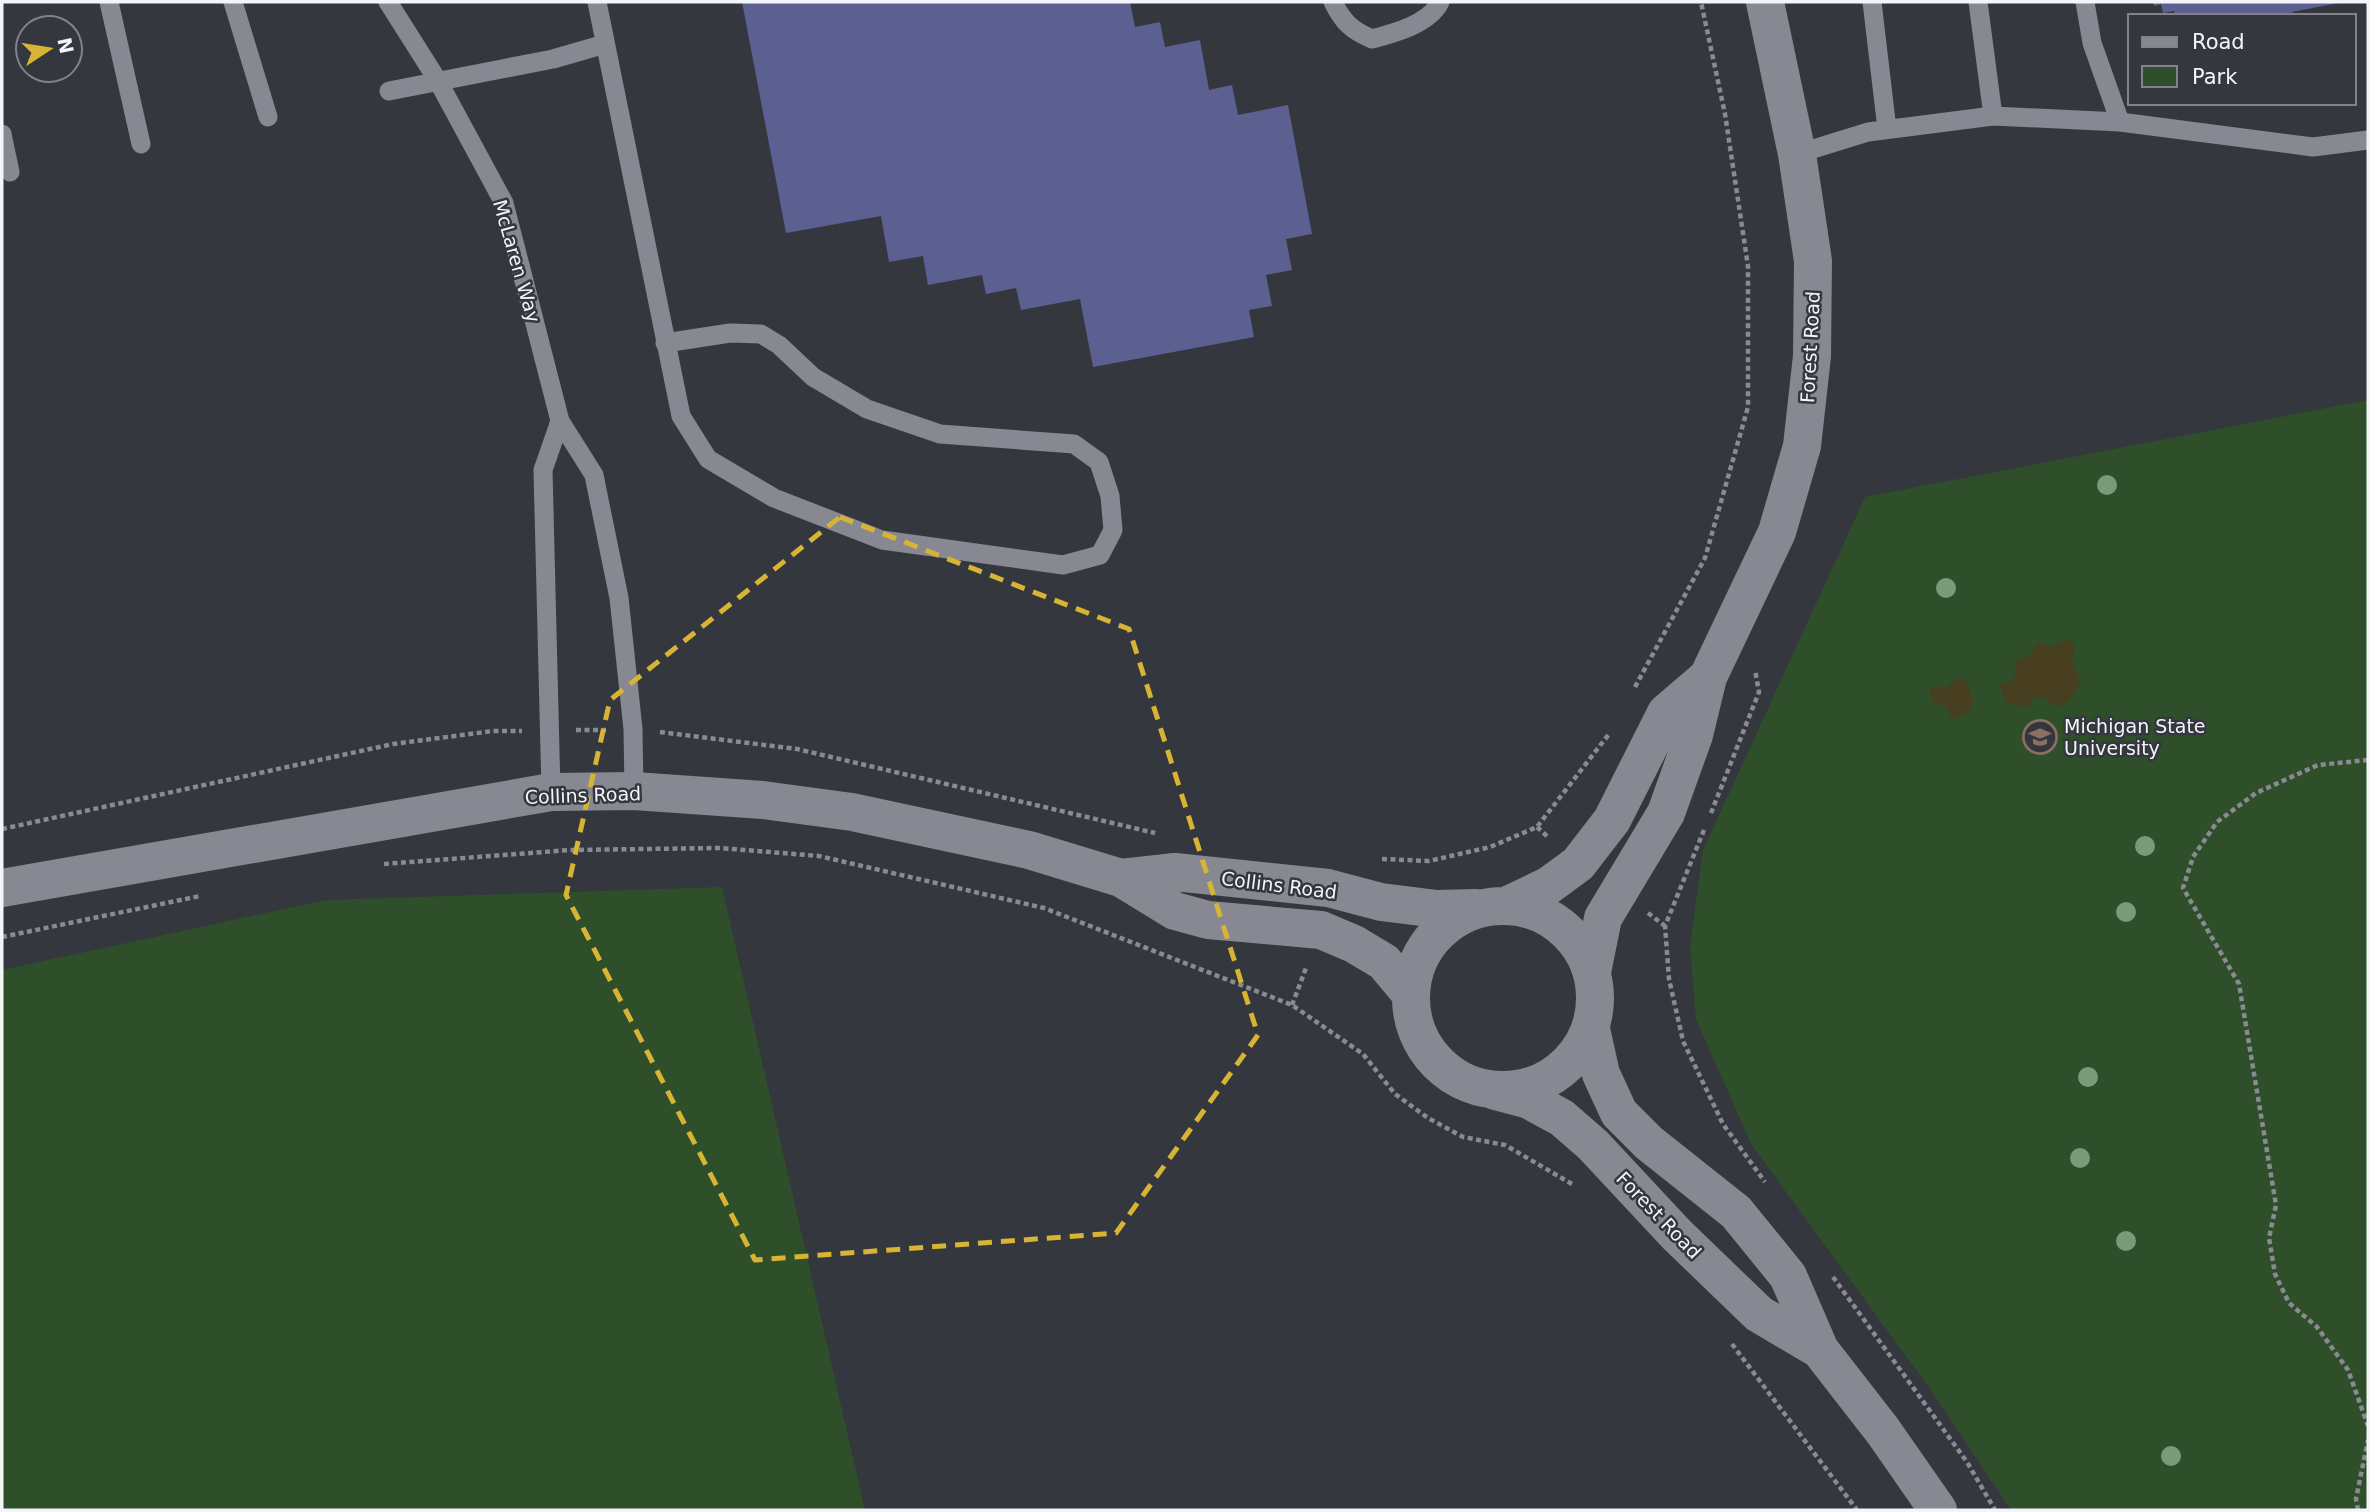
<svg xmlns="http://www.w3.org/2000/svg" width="2370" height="1512" font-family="'DejaVu Sans',sans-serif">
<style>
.green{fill:#2e4f2a}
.sand{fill:#473f1f}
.building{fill:#5b6090}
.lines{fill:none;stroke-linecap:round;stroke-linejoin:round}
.path{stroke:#8a8b92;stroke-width:4.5;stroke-dasharray:5 3.5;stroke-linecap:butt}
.service{stroke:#878892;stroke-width:19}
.tertiary{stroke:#878892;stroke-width:38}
.tree{fill:#799b7a}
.marked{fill:none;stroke:#d8b434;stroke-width:5;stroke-dasharray:14 9;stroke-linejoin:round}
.labels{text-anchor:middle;stroke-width:5;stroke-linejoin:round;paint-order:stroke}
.street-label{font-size:19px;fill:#f4f5fa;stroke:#35373f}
.poi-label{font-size:19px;fill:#f4f5fa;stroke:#35373f;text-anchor:start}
</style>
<rect width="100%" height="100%" fill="#35373f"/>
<path class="green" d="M2368 400V1510H2011L1927 1385 1751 1144 1696 1019 1690 946 1703 850 1865 497Z
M722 887 865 1510H2V970L326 900Z"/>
<path class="sand" d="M2068 640 2074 643 2072 663 2081 682C2071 699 2063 716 2044 697L2034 698 2030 702 2032 708C2008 704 2005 707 2000 683L2012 681 2016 671 2014 660 2029 658 2038 642 2048 647Z
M1960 676 1968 684 1973 703 1968 713 1952 719 1947 706 1934 704 1929 694 1931 688 1939 686 1945 689Z"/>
<path class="building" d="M742 2H1130L1135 27 1160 22 1165 47 1200 40 1209 90 1232 85 1238 115 1288 105 1312 234 1286 239 1292 270 1266 275 1272 306 1249 310 1254 337 1093 367 1080 299 1021 310 1016 288 986 294 982 275 928 285 923 256 889 262 881 216 786 233Z
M2153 2H2337L2338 3 2292 12 2293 16H2175L2174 11 2163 13 2161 4 2154 6Z"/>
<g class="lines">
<path class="path" d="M1635 687 1705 558 1748 407V266L1725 114 1701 2
M576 730H606
M660 732 797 749 1155 833
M2368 760 2318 765 2256 793 2217 822 2193 857 2183 888 2239 984 2276 1205 2269 1238 2275 1274 2289 1303 2317 1327 2348 1370 2368 1426
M1711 813 1759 692 1755 670
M1537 827 1549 838
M2 829 393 744 493 731H522
M1704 830 1665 926 1669 979 1683 1041 1723 1124 1765 1182
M1382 859 1429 861 1490 847 1537 827 1609 734
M384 864 570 850 720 848 819 856 1044 908 1292 1005 1363 1054 1395 1094 1428 1118 1463 1137 1505 1145 1572 1184
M1648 913 1665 926
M2 937 200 896
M1292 1005 1306 968
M1833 1277 1967 1462 1995 1510
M1732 1344 1857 1510
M2358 1510 2356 1499 2368 1440"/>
<path class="service" d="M109 2 141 144
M233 2 268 117
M388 2 438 81 504 203 560 421 594 475 619 598 633 729 634 791
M597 2 681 416 708 459 774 498 882 540 1063 565 1100 555 1113 530 1110 496 1099 462 1074 444 940 434 867 409 813 377 779 345 761 334 730 333 665 343
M1333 2C1343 22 1351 30 1372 39 1395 33 1429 24 1440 2
M1872 2 1887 129
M2085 2 2092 43 2120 122 2313 147 2368 140
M389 91 553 59 605 44
M1993 116 2120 122
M2 134 10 172
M1797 154 1868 132 1993 116 1978 2
M551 792 543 470 560 421"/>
<path class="tertiary" d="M1121 878 1175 872 1328 888 1381 902 1437 909 1476 908
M2 888 551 792 634 791 763 800 852 812 1029 850 1121 878 1175 911 1208 920 1321 930 1354 944 1384 962 1410 993
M1508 905 1548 886 1578 864 1612 820 1666 713 1708 677
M1411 998a92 92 0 1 1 184 0a92 92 0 1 1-184 0Z
M1592 972 1603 918 1666 813 1694 735 1708 677 1777 532 1802 446 1812 356 1813 261 1797 154 1765 2
M1591 1029 1601 1074 1619 1113 1649 1143 1736 1212 1788 1276 1820 1350 1883 1431 1938 1510
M1495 1091 1529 1100 1562 1118 1593 1145 1677 1235 1759 1314 1820 1350"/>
</g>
<g class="tree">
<circle cx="2107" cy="485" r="10"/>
<circle cx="1946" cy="588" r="10"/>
<circle cx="2145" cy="846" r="10"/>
<circle cx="2126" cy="912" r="10"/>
<circle cx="2088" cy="1077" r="10"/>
<circle cx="2080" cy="1158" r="10"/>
<circle cx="2126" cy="1241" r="10"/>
<circle cx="2171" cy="1456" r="10"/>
</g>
<path class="marked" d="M840 517 1129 629 1258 1035 1116 1233 755 1260 566 895 610 700Z"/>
<defs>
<g id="university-ring" transform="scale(1.75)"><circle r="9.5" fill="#35373f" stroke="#8d6e63" stroke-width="1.5"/><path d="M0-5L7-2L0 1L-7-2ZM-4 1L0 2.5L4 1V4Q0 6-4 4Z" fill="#8d6e63"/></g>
</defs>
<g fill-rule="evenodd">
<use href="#university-ring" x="2040" y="737"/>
</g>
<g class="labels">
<g class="street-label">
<text transform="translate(517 261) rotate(74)" y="7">McLaren Way</text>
<text transform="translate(1810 347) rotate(-87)" y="7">Forest Road</text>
<text transform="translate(583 795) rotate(-2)" y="7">Collins Road</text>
<text transform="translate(1279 885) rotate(7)" y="7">Collins Road</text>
<text transform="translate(1659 1215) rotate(46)" y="7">Forest Road</text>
</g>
<g class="poi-label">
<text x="2064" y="733">Michigan State<tspan x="2064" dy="22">University</tspan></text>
</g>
</g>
<rect width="2370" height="1512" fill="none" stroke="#f4f5fa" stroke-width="7"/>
<rect x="2128" y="14" width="228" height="91" fill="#35373f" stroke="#81838a" stroke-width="2"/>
<rect x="2142" y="37" width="35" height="10" fill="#878892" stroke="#81838a" stroke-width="2"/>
<text x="2192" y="49" font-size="21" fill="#f4f5fa">Road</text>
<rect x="2142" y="66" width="35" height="21" fill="#2e4f2a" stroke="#81838a" stroke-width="2"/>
<text x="2192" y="84" font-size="21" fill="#f4f5fa">Park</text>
<g transform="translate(49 49) rotate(78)"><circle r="33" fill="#35373f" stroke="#81838a" stroke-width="2"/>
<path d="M0-5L12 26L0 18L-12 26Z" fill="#d8b434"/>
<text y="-10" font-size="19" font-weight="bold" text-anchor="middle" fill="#f4f5fa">N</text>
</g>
</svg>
